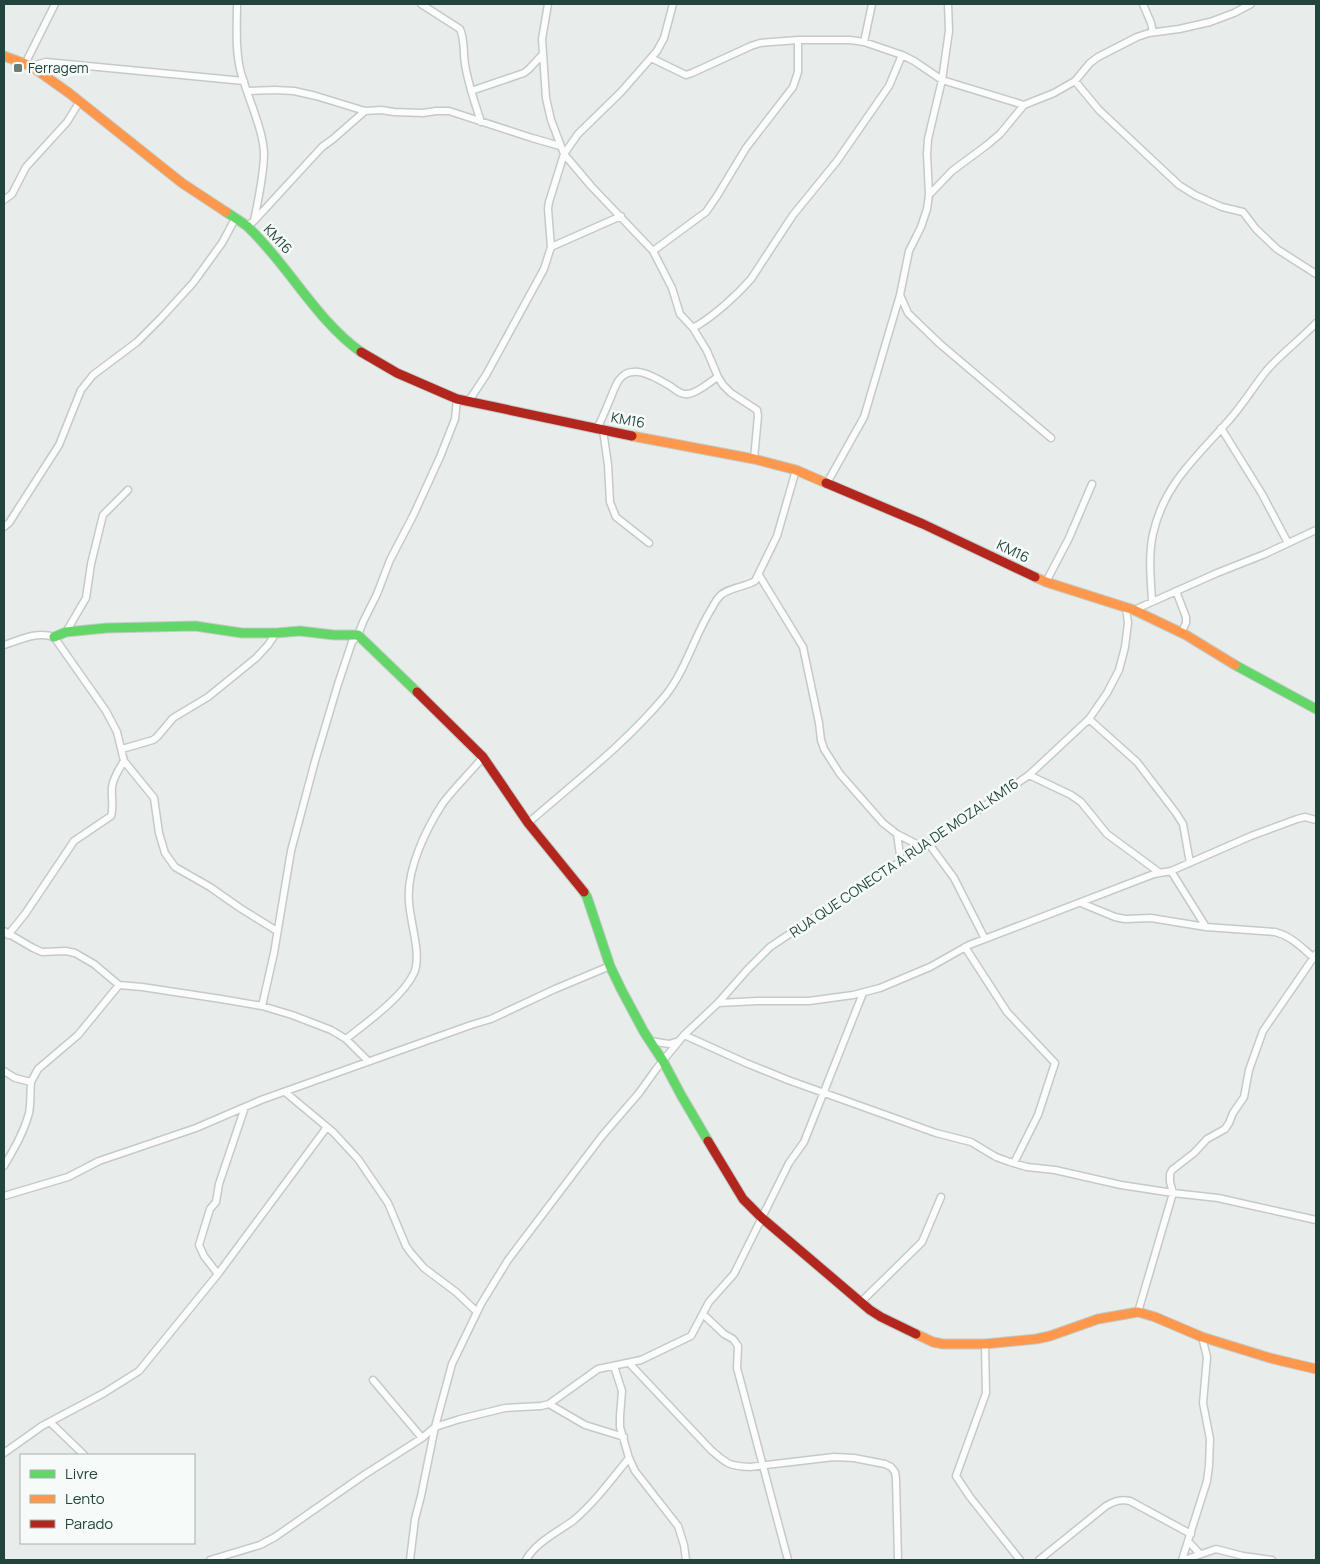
<svg xmlns="http://www.w3.org/2000/svg" width="1320" height="1564" font-family="Manrope,sans-serif">
<style>
.lines{fill:none;stroke-linecap:round;stroke-linejoin:round}
.street-casing{stroke:#c4cac8;stroke-width:9}
.fast-casing{stroke:#c3cbc8;stroke-width:11}
.slow-casing{stroke:#c3cbc8;stroke-width:11}
.jam-casing{stroke:#c3cbc8;stroke-width:11}
.street{stroke:#fcfcfc;stroke-width:6}
.fast{stroke:#63d668;stroke-width:9}
.slow{stroke:#ff974d;stroke-width:9}
.jam{stroke:#b3261e;stroke-width:9}
.poi-dot{fill:#677f79;stroke:#f6fbf9;stroke-width:2}
.labels{text-anchor:middle;stroke-width:5;stroke-linejoin:round;paint-order:stroke}
.poi-label{font-size:14px;fill:#21443c;stroke:#f6fbf9;text-anchor:start}
.street-label{font-size:14px;fill:#21443c;stroke:#f6fbf9}
</style>
<rect width="100%" height="100%" fill="#e8edeb"/>
<g class="lines">
<g class="street-casing">
<path id="street" d="M237 4C237 25 235 48 240 69 246 94 263 128 264 153 264 175 258 200 254 221L247 226
M421 4 460 29C465 40 463 53 465 64 468 84 475 103 481 122
M548 4 542 39 546 98 551 120 564 154 591 186 653 251 672 288 680 314 693 328 707 351 718 377 723 385 731 393 757 410 758 416 754 459
M1143 4 1151 23 1153 32
M864 42 872 4
M651 58 686 75 692 73 751 46 760 43 798 40H850L864 42 902 55 914 61 942 80 1024 105
M25 64 55 4
M31 66 46 62 244 81
M1075 81 1099 110 1179 185 1195 195 1222 207 1243 212 1256 229 1277 249 1316 274
M247 91 275 90 294 91 316 96 365 111 381 110 394 112 423 113 436 111H449L532 138 560 146
M471 91 524 73 529 69 542 55
M929 195 952 171 987 145 1000 134 1024 105 1054 93 1075 81 1090 63 1098 57 1137 37 1149 33 1179 29 1210 22 1234 13 1251 4
M4 200 12 194 26 167 67 122 80 101
M254 221 322 147 333 139 365 111
M551 247 621 216
M653 251 706 212 717 196 746 148 793 87 798 72V40
M900 295 908 313 913 318 940 344 1051 438
M693 328C712 318 737 295 751 279L793 215 837 161 889 86 902 55
M468 402 486 375 544 269 551 247 548 209 549 202 564 154 578 134 621 92 657 51 664 38 673 4
M1221 428 1262 494 1288 543
M597 429C601 420 605 412 608 404 612 396 614 387 619 380 632 362 656 378 670 386 676 390 681 395 688 394 698 393 709 382 718 377
M603 430 608 465 610 502 616 517 649 543
M827 483 864 417 900 295 909 251 921 227 927 209 929 195 927 154 928 139 942 80 949 31 948 4
M4 527 9 523 16 512 59 445 81 390 93 375 137 342 161 318 193 283 222 243 235 219
M759 575 803 647 819 723 821 740 824 749 840 774 883 823 897 834 924 848
M1046 582 1069 538 1092 484
M1176 591 1186 617V623L1181 633
M1152 602C1151 580 1148 556 1153 534 1164 483 1198 456 1230 419 1244 403 1254 386 1267 370 1282 353 1301 339 1316 323
M1134 610 1217 573 1265 554 1316 530
M66 632 86 598 91 564 103 515 128 490
M4 645C20 640 37 631 54 637L106 711 117 732 124 761 154 798 159 833 165 853 175 867 210 887 240 908 277 931
M1089 719 1137 762 1176 813 1183 824 1190 863
M122 749 153 740 157 737 173 718 208 697 256 658 268 645 276 633
M1029 775 1071 795 1081 802 1107 834 1160 873
M528 823C575 782 625 744 665 696 686 670 694 636 712 608 714 604 717 599 720 596 727 588 745 587 755 581L777 536 796 470
M897 834 901 862
M929 844 954 878 985 939
M1171 871 1206 927
M1081 903 1115 917 1125 919 1151 918 1206 927 1275 932C1291 936 1301 947 1313 957
M4 931 33 948 42 952 66 951 75 953 94 964 119 985 142 987 221 999 262 1006 292 1015 331 1030 346 1039 368 1061
M8 935 25 914 74 841 111 816C114 807 111 797 112 787 113 778 119 769 124 761
M965 947 1007 1012 1055 1063 1038 1115 1014 1163
M718 1003 757 1001H809L853 995 880 988 930 967 969 945 1154 874 1171 871 1251 836 1297 819 1305 817 1316 820
M262 1006 274 953 291 851 315 761 338 684 352 642 358 635 363 622 377 594 390 560 413 516 440 457 455 419 457 399
M684 1035 746 1063 788 1080 936 1133 971 1142 996 1157 1010 1162 1027 1167 1055 1170 1121 1185 1173 1193 1218 1198 1316 1220
M346 1039C366 1023 403 997 414 973 422 955 410 922 409 902 406 870 426 829 443 803 455 787 470 773 483 757
M650 1041 669 1044 679 1041
M4 1071 15 1078 31 1082C30 1093 31 1103 29 1113 24 1132 14 1149 4 1166
M31 1082 38 1069 78 1035 119 985
M285 1092 333 1132 358 1159 388 1203 406 1246 411 1253 424 1268 456 1292 477 1312
M4 1196 68 1177 99 1161 196 1128 261 1100 471 1025 491 1019 555 989 610 966
M218 1274 204 1256 199 1245 210 1209 216 1202 219 1184 245 1107
M861 1302 922 1242 941 1197
M1138 1312 1173 1193 1170 1182V1174L1172 1170 1194 1153 1207 1139 1225 1129 1229 1123 1233 1113 1244 1097 1249 1070 1263 1031 1316 954
M704 1315 724 1334 733 1339 738 1346 737 1368 788 1560
M985 1344 986 1393 956 1476 970 1497 1020 1560
M630 1364 711 1450C727 1464 729 1466 750 1467L834 1457 854 1458 885 1464 891 1467 895 1472 896 1479 898 1560
M614 1366 622 1391 620 1416V1427L629 1458 635 1471 678 1526 684 1545 686 1560
M373 1380 422 1438
M549 1404 598 1369 641 1360 691 1336 709 1302 734 1274 789 1163 804 1142 863 993
M50 1422 84 1455
M4 1453 42 1426 104 1393 139 1371 218 1274 327 1127
M1188 1541 1200 1554
M210 1560 260 1545 275 1537 364 1475 422 1438 435 1427 460 1419 505 1408 541 1406 549 1404 585 1425 624 1437
M410 1560 415 1519 421 1496 435 1427 452 1364 481 1304 508 1260 602 1136 639 1093 657 1068 684 1035 718 1003 748 969 770 947 873 878 924 848 1029 775 1089 719 1107 693 1119 670 1125 647 1128 623 1126 608
M526 1560C536 1542 558 1532 574 1520 595 1502 611 1480 629 1458
M1039 1560 1106 1506C1115 1501 1120 1499 1130 1501L1191 1534
M1182 1560 1207 1481 1209 1466 1210 1439 1203 1403 1207 1357 1202 1337
M1184 1560 1216 1549 1243 1556 1272 1560"/>
</g>
<g class="fast-casing">
<path id="fast" d="M226 212C234 217 242 222 248 227 289 266 316 320 361 352
M54 637 66 632 107 628 195 626 242 633H276L300 631 334 635H358L417 692
M1235 665 1316 709
M584 892 587 897 610 966 621 989 644 1032 663 1061 681 1095 708 1141"/>
</g>
<g class="slow-casing">
<path id="slow" d="M4 56 31 66 69 93 182 183 226 212
M632 436 754 459 796 470 826 483
M1035 577 1046 582 1134 610 1186 635 1235 665
M916 1334 933 1342 943 1344H985L1036 1339 1050 1336 1098 1319 1138 1312 1155 1317 1202 1337 1270 1358 1316 1369"/>
</g>
<g class="jam-casing">
<path id="jam" d="M361 352 397 373 457 399 632 436
M826 483 923 524 1035 577
M417 692 483 757 528 823 584 892
M708 1141 743 1199 762 1218 870 1310 881 1317 916 1334"/>
</g>
<use href="#street" class="street"/>
<use href="#fast" class="fast"/>
<use href="#slow" class="slow"/>
<use href="#jam" class="jam"/>
</g>
<rect class="poi-dot" x="13" y="63" width="10" height="10" rx="2.5"/>
<g class="labels">
<g class="poi-label">
<text x="28" y="73">Ferragem</text>
</g>
<g class="street-label">
<text transform="translate(278 239) rotate(47)" y="5">KM16</text>
<text transform="translate(628 420) rotate(10)" y="5">KM16</text>
<text transform="translate(1013 551) rotate(26)" y="5">KM16</text>
<text transform="translate(904 858) rotate(-34)" y="5">RUA QUE CONECTA A RUA DE MOZAL KM16</text>
</g>
</g>
<rect width="1320" height="1564" fill="none" stroke="#21443c" stroke-width="10"/>
<rect x="20" y="1454" width="175" height="90" fill="#f6fbf9" stroke="#a1b2ad"/>
<rect x="30" y="1470" width="25" height="8" fill="#63d668" stroke="#a1b2ad"/>
<text x="65" y="1479" font-size="15" fill="#21443c">Livre</text>
<rect x="30" y="1495" width="25" height="8" fill="#ff974d" stroke="#a1b2ad"/>
<text x="65" y="1504" font-size="15" fill="#21443c">Lento</text>
<rect x="30" y="1520" width="25" height="8" fill="#b3261e" stroke="#a1b2ad"/>
<text x="65" y="1529" font-size="15" fill="#21443c">Parado</text>
</svg>
